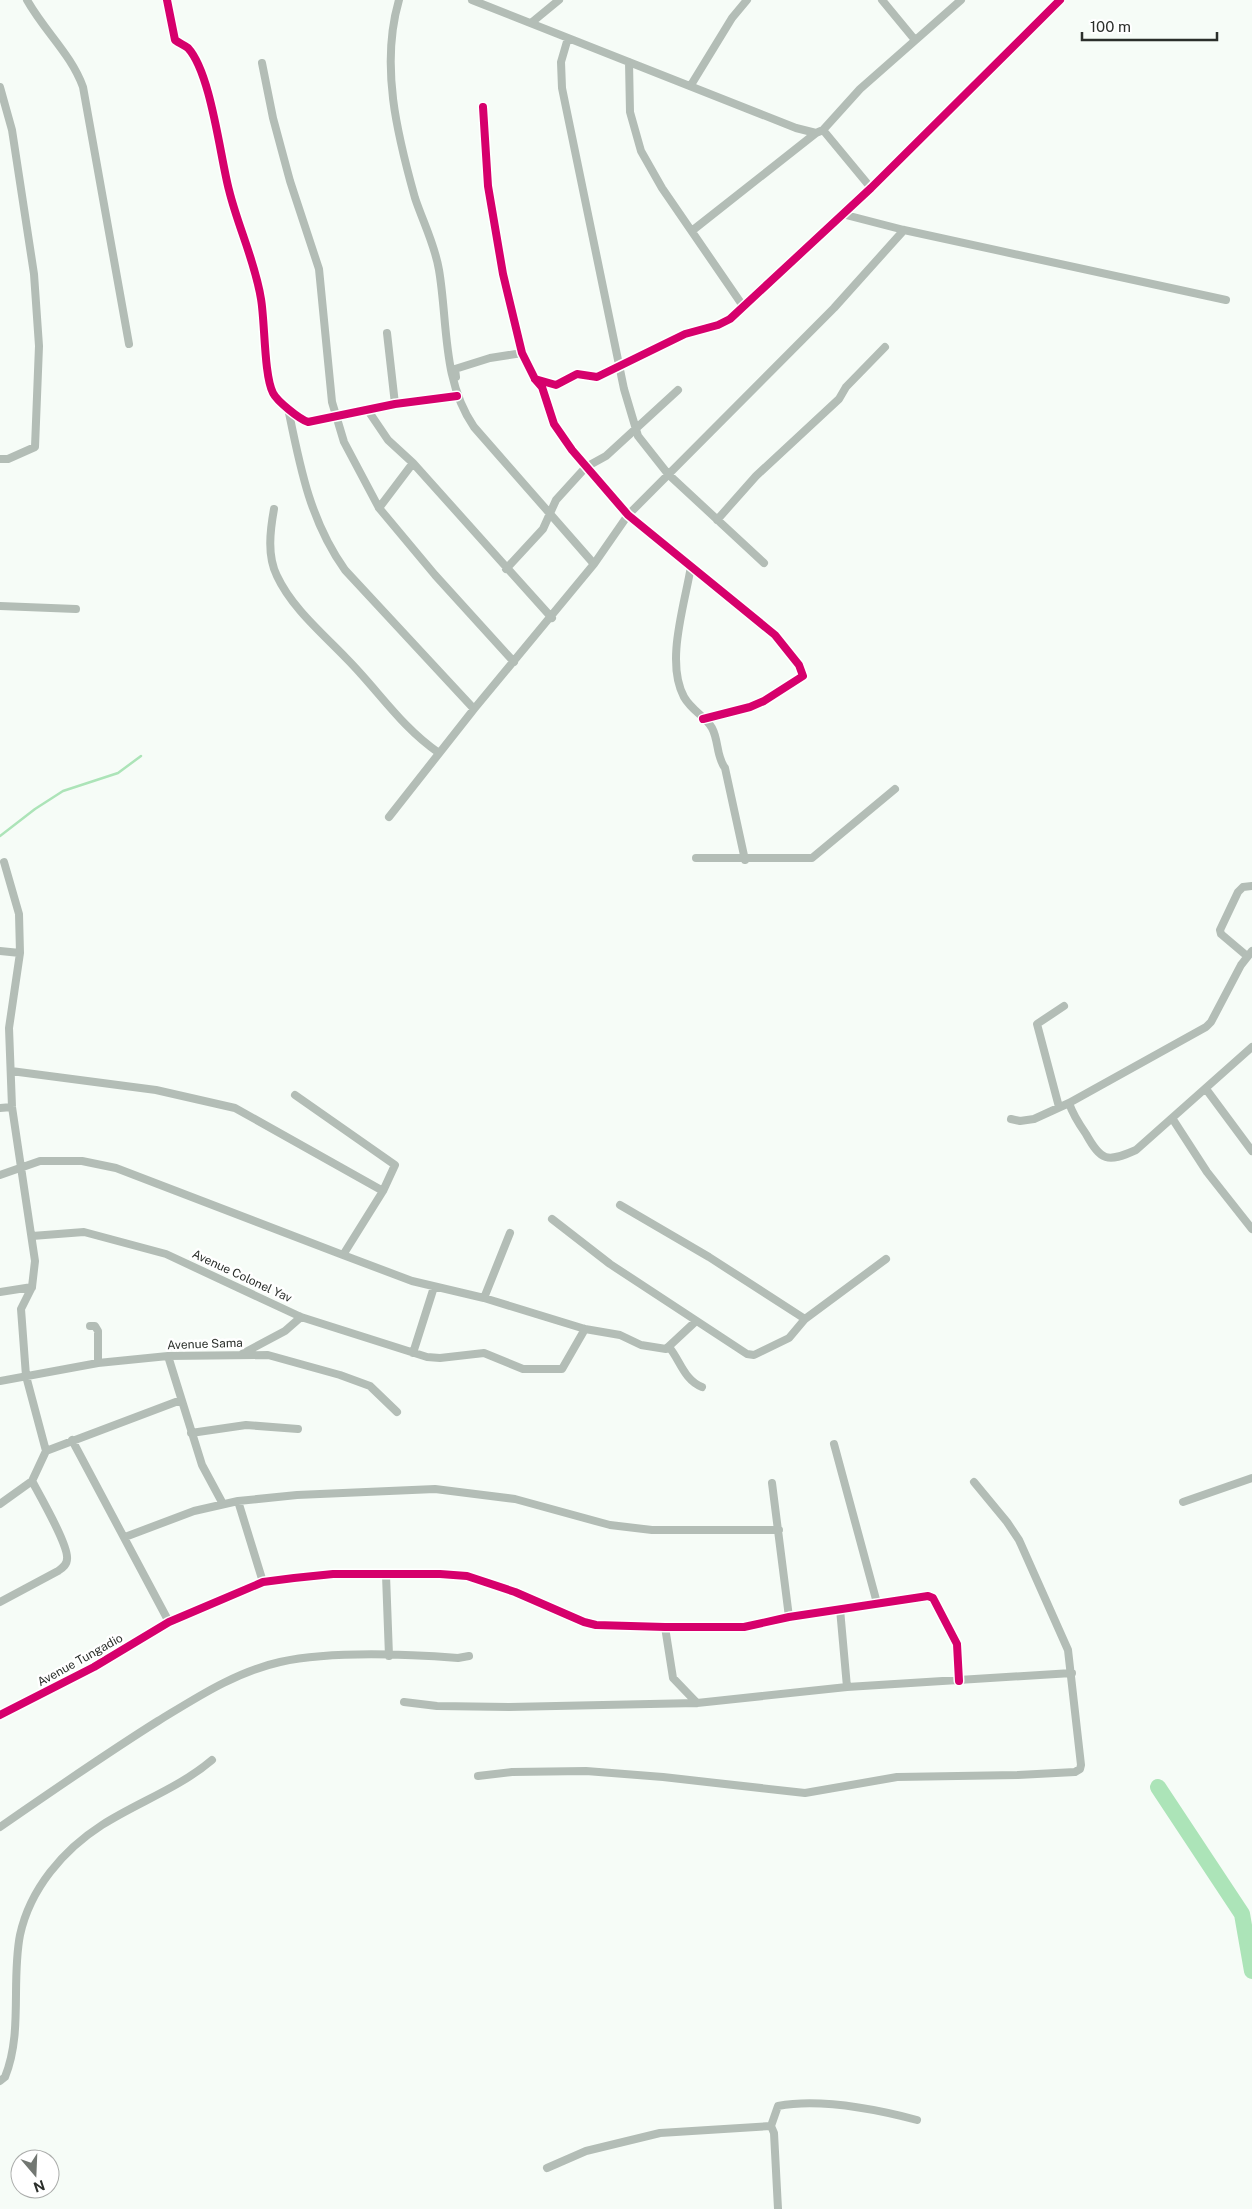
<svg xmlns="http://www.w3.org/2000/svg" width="1252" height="2209" font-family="'Public Sans',sans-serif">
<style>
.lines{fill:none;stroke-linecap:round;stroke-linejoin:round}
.stream{stroke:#ace4b8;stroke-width:2.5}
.river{stroke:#ace4b8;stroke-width:16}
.street{stroke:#b3bdb6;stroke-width:8}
.cycleway-casing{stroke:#fff;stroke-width:11}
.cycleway{stroke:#d6006c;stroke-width:8}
.labels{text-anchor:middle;stroke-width:5;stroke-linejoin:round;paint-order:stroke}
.street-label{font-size:12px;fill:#2b2f2b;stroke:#fff}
</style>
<rect width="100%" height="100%" fill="#f6fcf7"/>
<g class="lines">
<path class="stream" d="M0 836 35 809 63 791 118 773 141 756"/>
<path class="river" d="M1158 1787 1242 1914 1252 1971"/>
<path class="street" d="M27 0C45 32 71 54 83 87L129 344
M167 0 175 40C179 43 184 45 188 48 211 73 220 156 229 190 238 227 255 261 261 299 265 322 264 376 273 393 277 401 299 419 308 422L395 404 457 396
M399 0C380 65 397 134 415 198 423 222 435 245 439 270 448 323 442 381 474 427L594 564
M472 0 796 128 816 133 823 130 860 89 961 0
M882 0 915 40
M531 23 559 0
M568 38 561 62 562 88 624 389 638 436 668 474 764 563
M629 62 630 112 641 151 662 188 743 306
M262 63 273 118 290 181 319 269 332 402 344 442 379 508 435 575 514 662
M691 85 732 18 747 0
M0 87 12 130 34 274 39 346 35 447 8 459H0
M483 107 488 186 503 274 522 353 535 379 542 387 554 424 572 450 628 515 775 635 799 665 803 676 764 701 750 707 703 719
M823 130 871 188
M842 214 904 230 1226 300
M693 230 816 133
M387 333 395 404
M456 377 455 369 490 358 522 353
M535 379 556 385 577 374 597 377 685 334 718 325 730 319 871 188 1060 0
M288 408C300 467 310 521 345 570L474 709
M367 409 388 440 413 463 552 618
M379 508 413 463
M274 509C270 531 267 556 277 576 292 608 322 633 346 658 378 690 401 727 439 753
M717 520 756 476 839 399 846 387 885 347
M691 566C685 604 665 662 684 697 692 711 706 717 712 728 719 741 716 756 725 768L745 860
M506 569 543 529 556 500 586 467 606 456 678 390
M0 606 76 609
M389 817 474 709 594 564 628 515 834 308 904 230
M696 858H812L895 789
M4 862 19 914 20 953
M0 951 20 953 9 1028 12 1107 35 1261 32 1287 21 1309 26 1376 46 1451 32 1481 0 1504
M1247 956 1221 934 1220 930 1238 892 1243 887 1252 886
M11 1071 156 1090 235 1108 383 1191
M1206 1089 1252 1151
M1069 1103C1073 1115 1079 1124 1086 1134 1101 1161 1107 1163 1136 1150L1252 1047
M1059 1107 1037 1024 1064 1006
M0 1108 12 1107
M1172 1118 1207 1172 1252 1229
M1011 1119 1020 1121 1034 1119 1069 1103 1206 1027 1211 1022 1241 965 1252 951
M0 1175 40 1161H82L116 1168 343 1255 383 1191 395 1165 295 1095
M552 1219 610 1264 747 1354 754 1355 789 1338 805 1319 709 1257 620 1205
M32 1236 84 1232 166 1254 301 1317 427 1357 440 1358 484 1353 523 1369H562L585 1329
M343 1255 412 1281 484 1298 585 1329 620 1335 641 1345 666 1349 695 1322
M0 1292 32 1287
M484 1298 510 1233
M805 1319 886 1259
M90 1326H95L98 1331V1363
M669 1347C680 1360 684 1380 702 1387
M413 1353 434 1287
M242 1354 285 1331 301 1317
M168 1356 202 1465 223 1504
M0 1381 98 1363 168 1356 268 1355 340 1375 370 1386 397 1412
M191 1433 246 1425 298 1429
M72 1440 169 1622
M834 1444 877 1603
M46 1451 181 1400
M772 1483 789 1617
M238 1501 263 1582
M1183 1502 1252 1478
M125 1537 194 1511 238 1501 297 1495 435 1489 515 1499 610 1525 652 1530H779
M386 1575 389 1656
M0 1602 58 1571C62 1568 67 1565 67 1559 69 1546 40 1496 32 1481
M840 1609 847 1687 1072 1673
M665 1627 673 1678 697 1703
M404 1702 437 1706 509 1707 697 1703 847 1687
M0 1715 94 1667 169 1622 263 1582 294 1578 333 1574H440L467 1576 515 1592 584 1622 596 1625 665 1627H744L789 1617 928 1596 933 1598 957 1644 959 1681
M478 1776 512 1772 586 1771 663 1777 805 1793 897 1777 1018 1775 1075 1772 1080 1769 1081 1765 1068 1650 1019 1540 1007 1522 974 1482
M0 1827C52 1791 104 1755 158 1721 196 1698 235 1672 280 1662 331 1651 405 1654 458 1658L469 1656
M0 2081 5 2077C23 2033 11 1981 20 1935 30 1889 63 1850 102 1825 138 1802 179 1788 212 1760
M547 2168 586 2151 660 2133 771 2126
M778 2209 774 2133 771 2126 778 2106C821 2098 875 2109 917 2120"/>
<g class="cycleway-casing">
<path id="cycleway" d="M167 0 175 40C179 43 184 45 188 48 211 73 220 156 229 190 238 227 255 261 261 299 265 322 264 376 273 393 277 401 299 419 308 422L395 404 457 396
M483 107 488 186 503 274 522 353 535 379 542 387 554 424 572 450 628 515 775 635 799 665 803 676 764 701 750 707 703 719
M535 379 556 385 577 374 597 377 685 334 718 325 730 319 871 188 1060 0
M0 1715 94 1667 169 1622 263 1582 294 1578 333 1574H440L467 1576 515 1592 584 1622 596 1625 665 1627H744L789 1617 928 1596 933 1598 957 1644 959 1681"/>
</g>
<use href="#cycleway" class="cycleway"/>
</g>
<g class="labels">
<g class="street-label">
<text transform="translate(242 1276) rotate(25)" y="4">Avenue Colonel Yav</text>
<text transform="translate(205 1344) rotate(-2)" y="4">Avenue Sama</text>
<text transform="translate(80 1660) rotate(-29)" y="4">Avenue Tungadio</text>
</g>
</g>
<g transform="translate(35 2174) rotate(161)"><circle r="24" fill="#ffffff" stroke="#aaacaa"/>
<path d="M0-4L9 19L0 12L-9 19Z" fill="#727772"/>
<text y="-8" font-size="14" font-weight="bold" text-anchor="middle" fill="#2b2f2b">N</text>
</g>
<path d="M1082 32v8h135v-8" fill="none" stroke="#2b2f2b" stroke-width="2.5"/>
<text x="1090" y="32" font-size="15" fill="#2b2f2b" stroke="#ffffff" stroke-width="4" paint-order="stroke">100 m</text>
</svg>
